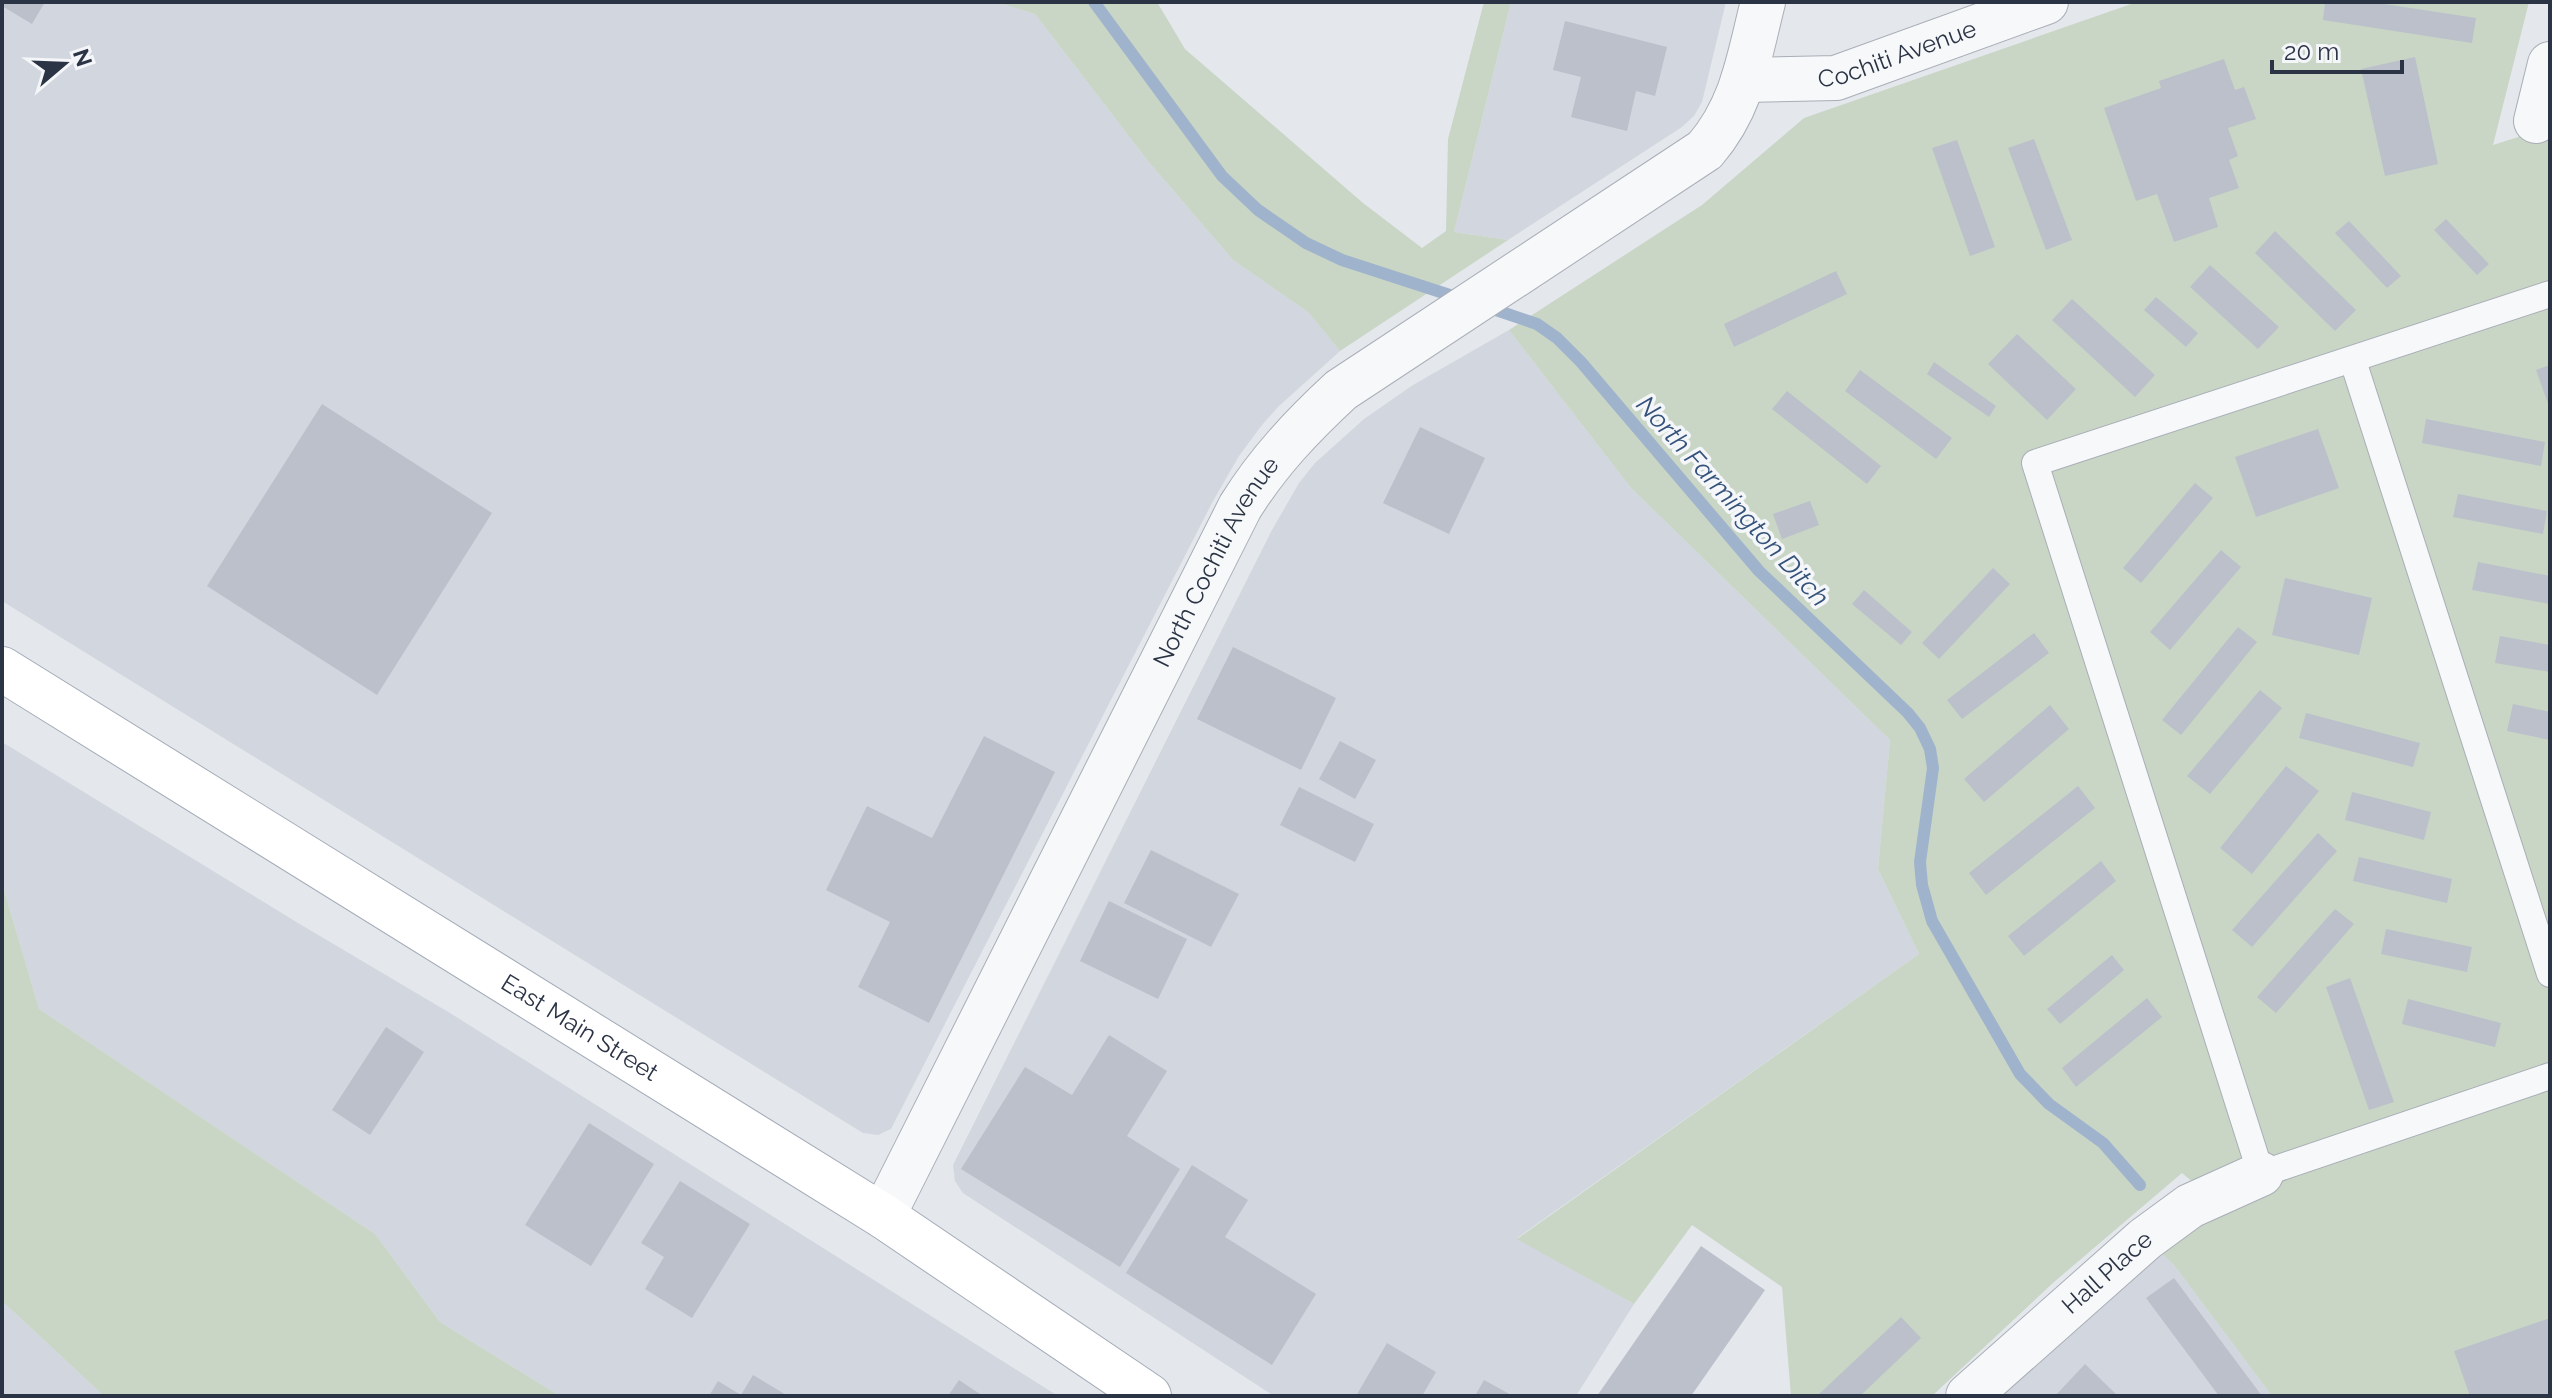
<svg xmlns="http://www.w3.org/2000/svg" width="2552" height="1398" font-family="Raleway,sans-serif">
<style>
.built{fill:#d2d6de}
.green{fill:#c9d6c5}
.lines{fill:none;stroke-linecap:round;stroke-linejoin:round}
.stream{stroke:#9fb4cc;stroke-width:12}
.building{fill:#bbc0ca}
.service-casing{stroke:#a9aeb7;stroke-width:28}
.minor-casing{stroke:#a9aeb7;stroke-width:46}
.primary-casing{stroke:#a3abb8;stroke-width:46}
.service{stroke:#f7f8fa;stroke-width:26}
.minor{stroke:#f7f8fa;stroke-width:44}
.primary{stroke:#fff;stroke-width:44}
.labels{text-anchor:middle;stroke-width:7;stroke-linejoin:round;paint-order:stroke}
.street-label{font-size:24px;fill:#2b3445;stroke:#f4f6f9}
.water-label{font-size:26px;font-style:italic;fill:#34527a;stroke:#f4f6f9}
</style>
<rect width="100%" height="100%" fill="#e4e7ec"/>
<path class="built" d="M2 2H996L1035 14 1148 161 1233 260 1308 312 1340 351 1278 407 1262 425 1239 456 1213 501 891 1129 878 1135 863 1133 2 601Z
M1511 2H1726L1702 102 1694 116 1682 127 1508 240 1454 232Z
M1509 330 1631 488 1890 740 1878 869 1919 954 1517 1238 1634 1304 1576 1396H1274L963 1193 955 1181 953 1165 1272 530 1299 483 1315 463 1364 419 1413 385Z
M2 742 298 923 450 1013 1058 1396H560L440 1322 375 1234 39 1009 2 883Z
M2158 1250 2174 1265 2272 1396H1999Z
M2 1301 104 1396H2Z"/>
<path class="green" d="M996 2H1157L1185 49 1363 203 1422 248 1446 231 1448 139 1484 2H1511L1454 232 1508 240 1340 351 1308 312 1233 260 1148 161 1035 14Z
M2137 2H2529L2493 145 2550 127V1396H2272L2174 1265 2158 1250 2224 1208 2182 1173 2054 1282 1932 1396H1791L1782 1287 1692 1225 1634 1304 1517 1239 1919 954 1878 869 1890 740 1631 488 1509 330 1702 205 1804 118Z
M2 883 39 1009 375 1234 440 1322 560 1396H104L2 1301Z"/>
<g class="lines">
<path class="stream" d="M1094 2 1222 176 1258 210 1306 243 1342 260 1462 299
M1487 307 1537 324 1557 338 1581 362 1759 571 1908 713 1920 728 1930 749 1933 768 1920 862 1922 885 1932 921 2020 1074 2049 1104 2103 1143 2140 1185"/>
</g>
<path class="building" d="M2 2H45L32 24 2 6Z
M2325 2H2371L2476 18 2472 43 2323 20Z
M1565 21 1667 47 1655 96 1636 91 1627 131 1571 117 1581 77 1553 70Z
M2415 57 2438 164 2385 176 2361 69Z
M2224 59 2235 90 2244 87 2256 119 2228 128 2238 156 2229 160 2239 188 2209 198 2218 227 2174 242 2157 194 2136 201 2104 108 2161 88 2159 81Z
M2034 139 2072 240 2046 250 2008 148Z
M1957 140 1995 247 1970 256 1932 148Z
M2446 219 2489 264 2477 275 2434 230Z
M2349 221 2401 276 2387 288 2335 233Z
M2275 231 2356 310 2335 331 2255 253Z
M2210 265 2279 327 2258 349 2190 287Z
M1836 271 1847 294 1734 347 1724 324Z
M2156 297 2198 333 2186 347 2144 310Z
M2072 299 2155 375 2135 397 2052 320Z
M2017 334 2076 389 2047 420 1988 364Z
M1934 362 1996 406 1989 417 1927 374Z
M2550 365V409L2536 370Z
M1860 370 1952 438 1936 459 1845 391Z
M1787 391 1881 466 1867 484 1772 409Z
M322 404 492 513 377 695 207 586Z
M2426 419 2545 442 2541 466 2422 443Z
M1420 427 1485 458 1449 534 1383 503Z
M2318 429 2339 488 2256 517 2235 457Z
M2195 483 2213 498 2141 583 2123 568Z
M2458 494 2547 511 2543 534 2453 517Z
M1810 501 1819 525 1782 539 1773 514Z
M2221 550 2241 567 2170 650 2150 632Z
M2478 562 2550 576V604L2472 590Z
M1993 568 2010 584 1939 659 1922 643Z
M2285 578 2372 598 2359 655 2272 635Z
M1864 590 1912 632 1901 645 1852 604Z
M2238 627 2257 642 2181 735 2162 720Z
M2034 633 2049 653 1962 719 1947 700Z
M2500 636 2550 645V672L2495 663Z
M1233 647 1336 698 1301 770 1197 719Z
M2260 690 2282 708 2210 794 2187 776Z
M2513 704 2550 712V740L2507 731Z
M2050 705 2069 729 1984 802 1964 779Z
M2306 713 2420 743 2413 767 2299 738Z
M984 736 1055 772 929 1023 858 987 890 922 826 890 867 806 932 838Z
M1340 741 1376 760 1355 799 1319 779Z
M2286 766 2319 791 2252 874 2220 848Z
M2078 786 2095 808 1986 895 1969 873Z
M1299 787 1374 824 1355 862 1280 825Z
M2352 792 2431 812 2424 840 2345 820Z
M2318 833 2337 851 2252 947 2232 930Z
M1151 850 1239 894 1211 947 1124 903Z
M2359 857 2452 879 2447 903 2353 881Z
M2101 861 2116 881 2024 956 2008 936Z
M1109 901 1187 939 1158 999 1080 961Z
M2335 909 2354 924 2276 1013 2257 997Z
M2386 929 2472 947 2467 972 2381 954Z
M2112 955 2124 970 2060 1024 2047 1009Z
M2350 978 2394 1102 2369 1110 2326 987Z
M2147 998 2162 1017 2076 1087 2062 1068Z
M2408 999 2501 1023 2495 1047 2402 1024Z
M386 1027 424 1052 370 1135 332 1110Z
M1109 1035 1167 1071 1127 1136 1180 1169 1120 1267 961 1169 1025 1067 1072 1095Z
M589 1123 654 1164 591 1266 525 1225Z
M1192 1165 1248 1200 1225 1237 1316 1294 1272 1365 1126 1273Z
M680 1181 750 1224 692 1318 645 1289 664 1257 641 1243Z
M1701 1246 1765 1290 1691 1396H1597Z
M2174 1278 2262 1396H2219L2146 1298Z
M1901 1317 1921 1338 1860 1396H1817Z
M2550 1318V1396H2470L2454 1351Z
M1387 1343 1436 1372 1422 1396H1356Z
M2085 1364 2118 1396H2055Z
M753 1375 788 1396H709L718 1381 741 1395Z
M959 1380 983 1396H948Z
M1484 1380 1513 1396H1475Z"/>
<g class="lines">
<g class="service-casing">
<path id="service" d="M2550 294 2035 463 2261 1174 2550 1076
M2353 361 2550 974"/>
</g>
<g class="minor-casing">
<g id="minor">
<path id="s1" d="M1743 80 1836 78 2046 2"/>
<path d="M2536 121 2550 64"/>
<path id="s2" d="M883 1216 1240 507C1268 462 1302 426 1341 390L1705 150C1743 106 1749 57 1763 2"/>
<path id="s3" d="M1968 1396 2145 1239 2190 1206 2261 1174"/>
</g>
</g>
<g class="primary-casing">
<g id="primary">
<path id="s4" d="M2 669 883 1216 1149 1396"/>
</g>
</g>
<use href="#service" class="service"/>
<use href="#minor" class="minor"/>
<use href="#primary" class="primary"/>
</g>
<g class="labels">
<g class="street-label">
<text dy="8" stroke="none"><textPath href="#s1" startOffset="158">Cochiti Avenue</textPath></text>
<text dy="8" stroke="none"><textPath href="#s2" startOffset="734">North Cochiti Avenue</textPath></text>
<text dy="8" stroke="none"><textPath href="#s4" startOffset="680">East Main Street</textPath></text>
<text dy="8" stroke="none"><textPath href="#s3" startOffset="186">Hall Place</textPath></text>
</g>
<g class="water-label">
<text transform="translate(1733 501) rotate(48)" y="9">North Farmington Ditch</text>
</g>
</g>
<rect width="2552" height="1398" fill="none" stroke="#2b3445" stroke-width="8"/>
<g transform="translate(64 64) rotate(71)" stroke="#f4f6f9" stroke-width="6" paint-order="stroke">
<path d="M0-6L14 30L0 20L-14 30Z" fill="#2b3445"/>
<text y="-12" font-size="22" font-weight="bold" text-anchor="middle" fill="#2b3445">N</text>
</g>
<path d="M2272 60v12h130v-12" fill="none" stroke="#2b3445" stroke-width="4"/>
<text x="2284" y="60" font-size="24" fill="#2b3445" stroke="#f4f6f9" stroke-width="6" paint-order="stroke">20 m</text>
</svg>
